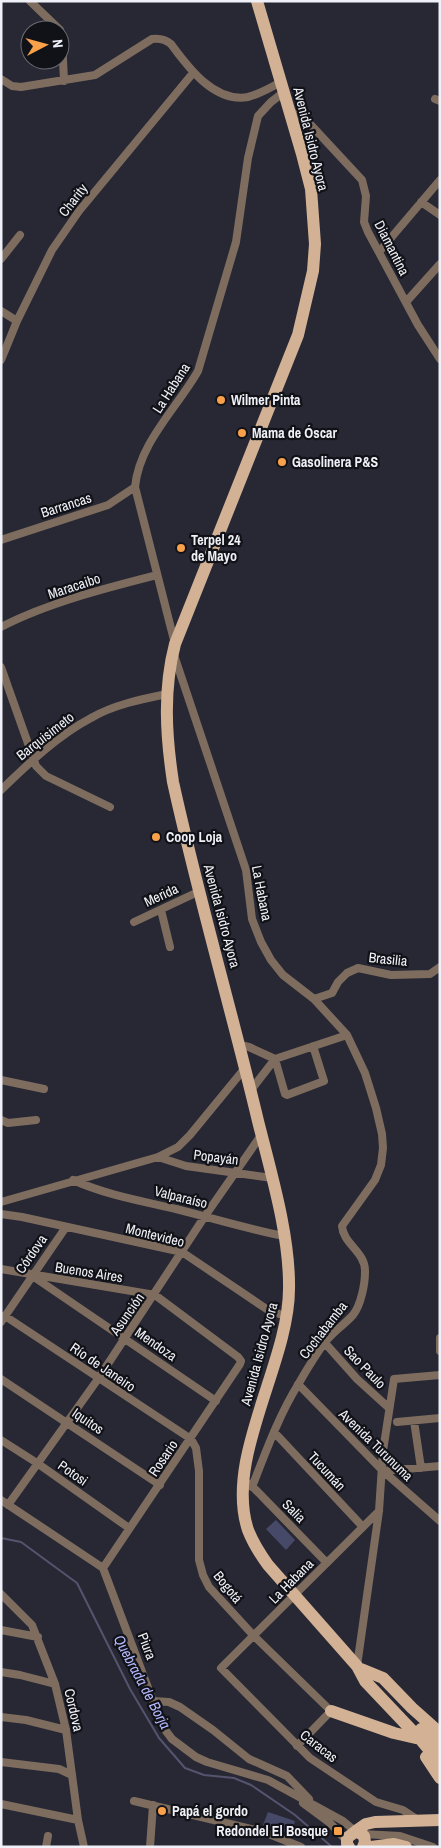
<svg xmlns="http://www.w3.org/2000/svg" width="441" height="1848" font-family="'Archivo Narrow',sans-serif">
<style>
.pitch{fill:#474968}
.lines{fill:none;stroke-linecap:round;stroke-linejoin:round}
.stream{stroke:#55546f;stroke-width:2}
.street{stroke:#7e6d5f;stroke-width:8}
.primary{stroke:#d2b194;stroke-width:12}
.poi-dot{fill:#f8a14a;stroke:#111217;stroke-width:2}
.labels{text-anchor:middle;stroke-width:4.5;stroke-linejoin:round;paint-order:stroke}
.street-label{font-size:14px;fill:#f0f1f8;stroke:#111217}
.poi-label{font-size:14px;font-weight:bold;fill:#f0f1f8;stroke:#111217;text-anchor:start}
.water-label{font-size:15px;font-style:italic;fill:#b4b8fc;stroke:#111217}
</style>
<rect width="100%" height="100%" fill="#272834"/>
<path class="pitch" d="M276 1520 295 1540 286 1550 266 1529Z
M268 1812 295 1821 291 1834 263 1825Z"/>
<g class="lines">
<path class="stream" d="M1 1538 21 1542 77 1583 130 1689 159 1738 185 1768 204 1775 234 1778 251 1785 295 1815 332 1847"/>
<path class="street" d="M30 1 60 30
M60 30 62 38 64 81
M1 79 12 86 21 87 95 75 152 39C159 38 165 39 171 44 188 67 214 103 248 97 260 94 271 87 281 82
M435 99 440 101
M289 110 310 124 362 180 366 196 364 222 368 232 418 325 440 359
M421 202 440 215
M379 252 440 180
M1 259 20 235
M406 302 440 264
M1 311 17 321
M1 360 17 321 52 250 79 211 193 73
M1 540 108 505 135 487
M1 627C47 603 106 588 157 575
M175 644 135 487C139 443 177 408 198 371L236 242 248 158 258 116 271 102 284 92
M174 655 246 870 252 919 261 942 271 960 283 975 314 999 347 1035 365 1073 376 1108 382 1134 383 1148 381 1165 375 1180 342 1226C343 1244 366 1252 365 1272 365 1284 361 1305 353 1315 345 1324 334 1331 326 1341 316 1354 307 1369 299 1383 279 1415 266 1451 252 1487
M1 667 36 766 46 776 110 807
M1 790C29 763 57 736 91 718 113 705 142 699 167 694
M161 910 170 947
M134 922 200 891
M314 999 332 993 338 982 347 973 358 968 391 975 430 974 440 967
M240 1045 249 1047 275 1059 347 1035
M275 1059 285 1094 287 1095 324 1081 313 1046
M1 1080 44 1089
M251 1090 275 1059
M1 1120 8 1123 36 1120
M158 1157 186 1166 272 1178
M73 1180C106 1195 142 1201 176 1209 212 1218 247 1229 284 1236
M1 1202 158 1157 178 1147 190 1135 245 1068
M1 1214 22 1217 182 1252 268 1310 288 1317
M1 1269 155 1295 238 1357 241 1361 240 1364 103 1568
M34 1277 216 1401
M1 1316H5L191 1439 196 1448 199 1471V1560L203 1575 209 1587 254 1636 331 1711 297 1746
M1 1322 66 1227
M440 1338V1351
M325 1343 357 1379 389 1408
M1 1379 160 1485
M298 1384 383 1471 440 1521
M414 1421 421 1468
M397 1422 440 1418
M274 1432 363 1527
M1 1440 37 1463 129 1528
M383 1471 440 1466
M250 1484 327 1563
M1 1500 103 1568 153 1701 166 1731 172 1739 196 1757 207 1762 268 1780 343 1821 355 1831
M8 1505 98 1379 205 1216 262 1134
M379 1511 221 1668 310 1758 376 1802 403 1810 418 1820
M1 1594 32 1625 55 1684 66 1730 78 1820 84 1847
M1 1630 38 1637
M357 1666 379 1511 383 1451 394 1379 440 1375
M1 1672 20 1675 55 1684
M153 1701 169 1702 180 1707 213 1730 249 1759 287 1776 309 1799
M1 1717 26 1720 66 1730
M1 1762 59 1769 72 1775
M134 1801 264 1832 301 1847
M303 1803 330 1823 346 1840
M1 1804 78 1820
M362 1834 400 1836 433 1847
M46 1847 48 1836
M150 1847 153 1805"/>
<path class="primary" d="M257 1 302 154 311 189 315 244 313 271 298 335 175 644C163 690 166 736 173 782 198 896 231 1008 258 1121 271 1173 290 1236 289 1289 289 1363 224 1458 248 1530 253 1543 260 1554 268 1565L357 1666 365 1681 420 1739 440 1763
M361 1669 383 1678 412 1708 440 1733
M331 1711 394 1733 420 1739
M421 1729 440 1749
M426 1757 440 1778
M356 1831 366 1824 375 1822 440 1820
M349 1847 347 1844V1838L356 1831 364 1836 365 1842 363 1847
M371 1847 394 1844 406 1847"/>
</g>
<g class="poi-dot">
<circle cx="221" cy="400" r="5"/>
<circle cx="242" cy="433" r="5"/>
<circle cx="282" cy="462" r="5"/>
<circle cx="181" cy="548" r="5"/>
<circle cx="156" cy="837" r="5"/>
<circle cx="162" cy="1811" r="5"/>
<rect x="333" y="1826" width="10" height="10" rx="2.5"/>
</g>
<g class="labels">
<g class="street-label">
<text transform="translate(311 139) rotate(76)" y="5">Avenida Isidro Ayora</text>
<text transform="translate(73 200) rotate(-52)" y="5">Charity</text>
<text transform="translate(392 248) rotate(63)" y="5">Diamantina</text>
<text transform="translate(171 388) rotate(-57)" y="5">La Habana</text>
<text transform="translate(66 505) rotate(-18)" y="5">Barrancas</text>
<text transform="translate(74 586) rotate(-18)" y="5">Maracaibo</text>
<text transform="translate(45 736) rotate(-38)" y="5">Barquisimeto</text>
<text transform="translate(262 893) rotate(79)" y="5">La Habana</text>
<text transform="translate(161 895) rotate(-25)" y="5">Merida</text>
<text transform="translate(222 916) rotate(75)" y="5">Avenida Isidro Ayora</text>
<text transform="translate(388 959) rotate(6)" y="5">Brasilia</text>
<text transform="translate(216 1157) rotate(7)" y="5">Popayán</text>
<text transform="translate(181 1197) rotate(14)" y="5">Valparaíso</text>
<text transform="translate(155 1235) rotate(14)" y="5">Montevideo</text>
<text transform="translate(31 1254) rotate(-55)" y="5">Córdova</text>
<text transform="translate(89 1272) rotate(9)" y="5">Buenos Aires</text>
<text transform="translate(127 1314) rotate(-55)" y="5">Asunción</text>
<text transform="translate(323 1330) rotate(-52)" y="5">Cochabamba</text>
<text transform="translate(156 1344) rotate(35)" y="5">Mendoza</text>
<text transform="translate(259 1354) rotate(-75)" y="5">Avenida Isidro Ayora</text>
<text transform="translate(103 1367) rotate(34)" y="5">Río de Janeiro</text>
<text transform="translate(365 1367) rotate(46)" y="5">Sao Paulo</text>
<text transform="translate(88 1421) rotate(34)" y="5">Iquitos</text>
<text transform="translate(376 1445) rotate(44)" y="5">Avenida Turunuma</text>
<text transform="translate(163 1458) rotate(-56)" y="5">Rosario</text>
<text transform="translate(327 1471) rotate(47)" y="5">Tucumán</text>
<text transform="translate(73 1473) rotate(35)" y="5">Potosi</text>
<text transform="translate(294 1511) rotate(45)" y="5">Salia</text>
<text transform="translate(291 1581) rotate(-45)" y="5">La Habana</text>
<text transform="translate(228 1587) rotate(51)" y="5">Bogotá</text>
<text transform="translate(147 1646) rotate(69)" y="5">Piura</text>
<text transform="translate(74 1710) rotate(77)" y="5">Cordova</text>
<text transform="translate(319 1746) rotate(38)" y="5">Caracas</text>
</g>
<g class="poi-label">
<text x="231" y="405">Wilmer Pinta</text>
<text x="252" y="438">Mama de Óscar</text>
<text x="292" y="467">Gasolinera P&amp;S</text>
<text x="191" y="545">Terpel 24<tspan x="191" dy="16">de Mayo</tspan></text>
<text x="166" y="842">Coop Loja</text>
<text x="172" y="1816">Papá el gordo</text>
<text x="328" y="1836" text-anchor="end">Redondel El Bosque</text>
</g>
<g class="water-label">
<text transform="translate(142 1682) rotate(62)" y="5">Quebrada de Borja</text>
</g>
</g>
<rect width="441" height="1848" fill="none" stroke="#f0f1f8" stroke-width="5"/>
<g transform="translate(45 45) rotate(84)"><circle r="24" fill="#111217" stroke="#6a6b71"/>
<path d="M0-4L9 19L0 12L-9 19Z" fill="#f8a14a"/>
<text y="-8" font-size="14" font-weight="bold" text-anchor="middle" fill="#f0f1f8">N</text>
</g>
</svg>
